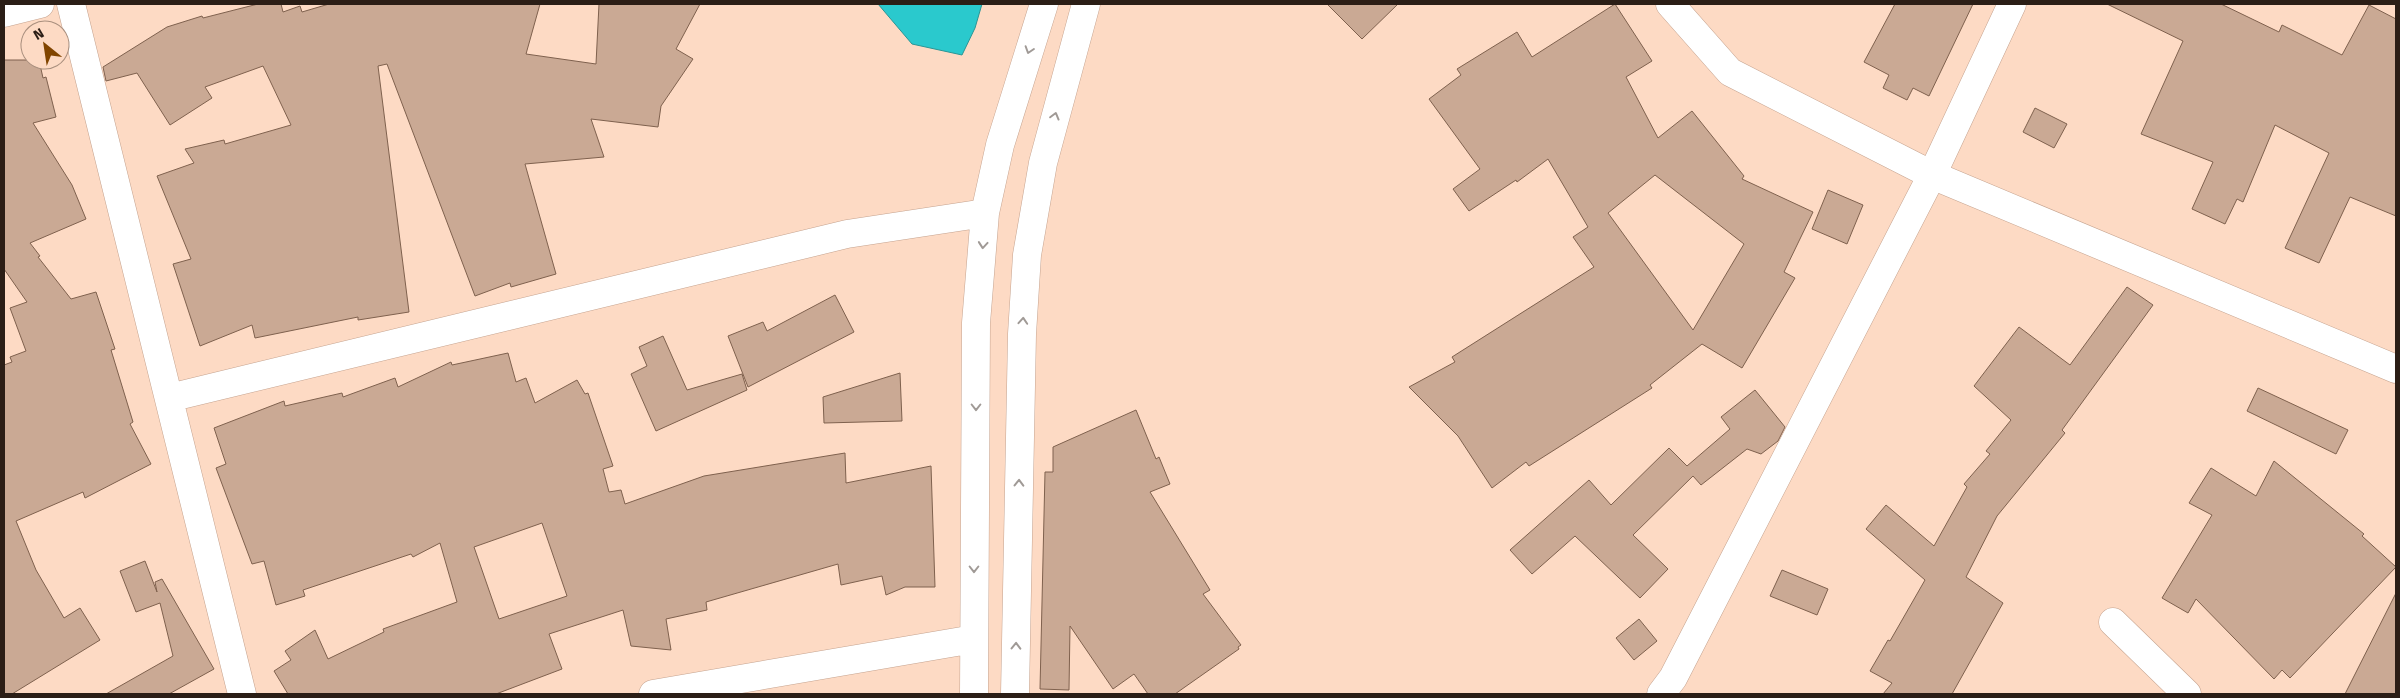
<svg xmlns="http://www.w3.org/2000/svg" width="2400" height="698" font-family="'Fira Sans',sans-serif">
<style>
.water{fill:#2ac9cd;stroke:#2a9696}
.building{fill:#caa994;stroke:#7f614e;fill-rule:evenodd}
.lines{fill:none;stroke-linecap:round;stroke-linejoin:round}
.minor-casing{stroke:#c5a38f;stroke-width:29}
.minor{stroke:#fff;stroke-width:28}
.oneway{stroke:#a09a96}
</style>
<rect width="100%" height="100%" fill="#fddac4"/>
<path class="water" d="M878 4H982L975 28 962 55 912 44Z"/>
<path class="building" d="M258 4H281L283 12 300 6 302 12 329 4H540L526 54 596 64 599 4H700L676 49 693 59 661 106 658 127 591 119 604 157 525 164 556 274 511 287 510 283 475 296 387 64 378 66 409 312 358 320V317L255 338 252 325 200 346 173 264 191 259 157 176 194 163 185 149 224 140 225 144 291 125 263 66 205 87 212 98 170 125 137 73 106 81 103 67 167 27 202 16 203 18Z
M1327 4H1398L1362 39Z
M1615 4 1652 61 1626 77 1658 138 1692 111 1744 176 1742 179 1813 212 1784 272 1795 278 1742 368 1702 344 1650 385 1652 388 1529 466 1526 462 1492 488 1458 436 1409 387 1455 362 1452 357 1594 267 1573 237 1588 227 1548 159 1517 182 1516 180 1469 211 1453 189 1480 169 1429 99 1461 75 1457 69 1517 32 1532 57ZM1655 175 1744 244 1693 330 1608 213Z
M1895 4H1973L1929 96 1913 88 1907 100 1883 88 1889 75 1864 62Z
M2107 4H2221L2279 32 2282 25 2342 55 2369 5 2396 19V216L2350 197 2319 263 2285 248 2329 153 2275 125 2243 202 2237 199 2225 224 2192 209 2213 162 2141 134 2183 41Z
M4 60H39L43 78 46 77 56 117 33 123 72 185 86 219 30 243 40 256 38 257 71 299 96 292 115 349 111 350 133 422 130 424 151 464 85 498 83 492 16 521 36 570 64 618 80 608 100 640 12 694H4V365L12 362 10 357 26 351 10 308 27 302 4 269Z
M2035 108 2067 124 2054 148 2023 132Z
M1828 190 1863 205 1847 244 1812 229Z
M2127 287 2153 305 2062 430 2065 433 1997 516 1966 577 2003 603 1952 694H1883L1892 683 1870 671 1888 640 1890 641 1925 580 1866 529 1886 505 1934 546 1967 487 1964 484 1990 454 1986 451 2011 420 1974 386 2019 327 2070 365Z
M835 295 854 332 748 387 728 336 763 322 767 331Z
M663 336 687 390 742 374 747 390 656 431 631 374 647 366 639 347Z
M508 353 516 382 526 378 535 403 577 380 585 394 588 393 613 466 603 469 609 492 621 490 625 504 704 476 845 453 846 483 931 466 935 587H905L886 595 882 576 841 585 838 564 706 602 707 610 666 619 671 650 631 646 623 610 549 634 562 669 496 694H288L274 671 291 660 285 651 315 630 328 659 384 632 383 629 457 602 440 543 413 557 411 554 303 590 305 596 276 605 264 561 252 564 216 468 226 464 214 428 284 401 285 406 342 393 343 397 395 378 398 387 451 362 452 365ZM542 523 567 596 499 619 474 547Z
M900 373 902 421 824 423 823 397Z
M2258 388 2348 430 2336 454 2247 411Z
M1755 390 1785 427 1778 441 1761 454 1747 449 1701 485 1693 476 1633 535 1668 569 1640 598 1575 536 1532 574 1510 550 1589 480 1611 505 1669 448 1687 466 1730 429 1721 417Z
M1136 410 1156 459 1159 457 1170 484 1150 492 1210 590 1203 594 1241 645 1238 647 1239 649 1175 694H1148L1134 674 1113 689 1070 626 1069 690 1040 689 1045 472H1053V447Z
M2274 461 2364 534 2362 536 2396 567 2290 678 2282 670 2274 679 2196 599 2188 613 2162 598 2212 515 2189 503 2211 468 2256 496Z
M145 561 157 592 155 582 162 579 214 669 169 694H106L173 656 160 603 136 612 120 571Z
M1782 570 1828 589 1817 615 1770 596Z
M2396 593V694H2345Z
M1639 619 1657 641 1634 660 1616 638Z"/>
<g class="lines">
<g class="minor-casing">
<path id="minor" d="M71 4 242 694
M1670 4 1730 72 1932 175 2396 369
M4 13 40 4
M169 398 847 234 985 213
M2113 622 2187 694
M653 694 974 639
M974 694 976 323 985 213 1000 145 1044 4
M1015 694 1022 334 1027 255 1043 163 1086 4
M1661 694 1673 678 1932 175 2012 4"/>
</g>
<use href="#minor" class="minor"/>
</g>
<defs><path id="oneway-chevron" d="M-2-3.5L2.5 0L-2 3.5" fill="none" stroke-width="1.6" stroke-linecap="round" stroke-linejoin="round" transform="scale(1.25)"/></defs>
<g class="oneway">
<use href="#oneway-chevron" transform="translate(1029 50) rotate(108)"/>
<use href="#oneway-chevron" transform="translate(1055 116) rotate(-75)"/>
<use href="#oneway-chevron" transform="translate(983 245) rotate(95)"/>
<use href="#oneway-chevron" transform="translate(1023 321) rotate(-86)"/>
<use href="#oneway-chevron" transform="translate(976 407) rotate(90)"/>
<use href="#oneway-chevron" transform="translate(1019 483) rotate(-89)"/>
<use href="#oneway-chevron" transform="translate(974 569) rotate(90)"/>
<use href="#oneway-chevron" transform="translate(1016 646) rotate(-89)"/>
</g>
<rect width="2400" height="698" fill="none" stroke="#2b1e16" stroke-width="10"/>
<g transform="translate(45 45) rotate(330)"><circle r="24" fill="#fddac4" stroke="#a98f7e"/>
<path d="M0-4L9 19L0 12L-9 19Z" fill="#814500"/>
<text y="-8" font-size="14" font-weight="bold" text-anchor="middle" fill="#2b1e16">N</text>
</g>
</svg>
